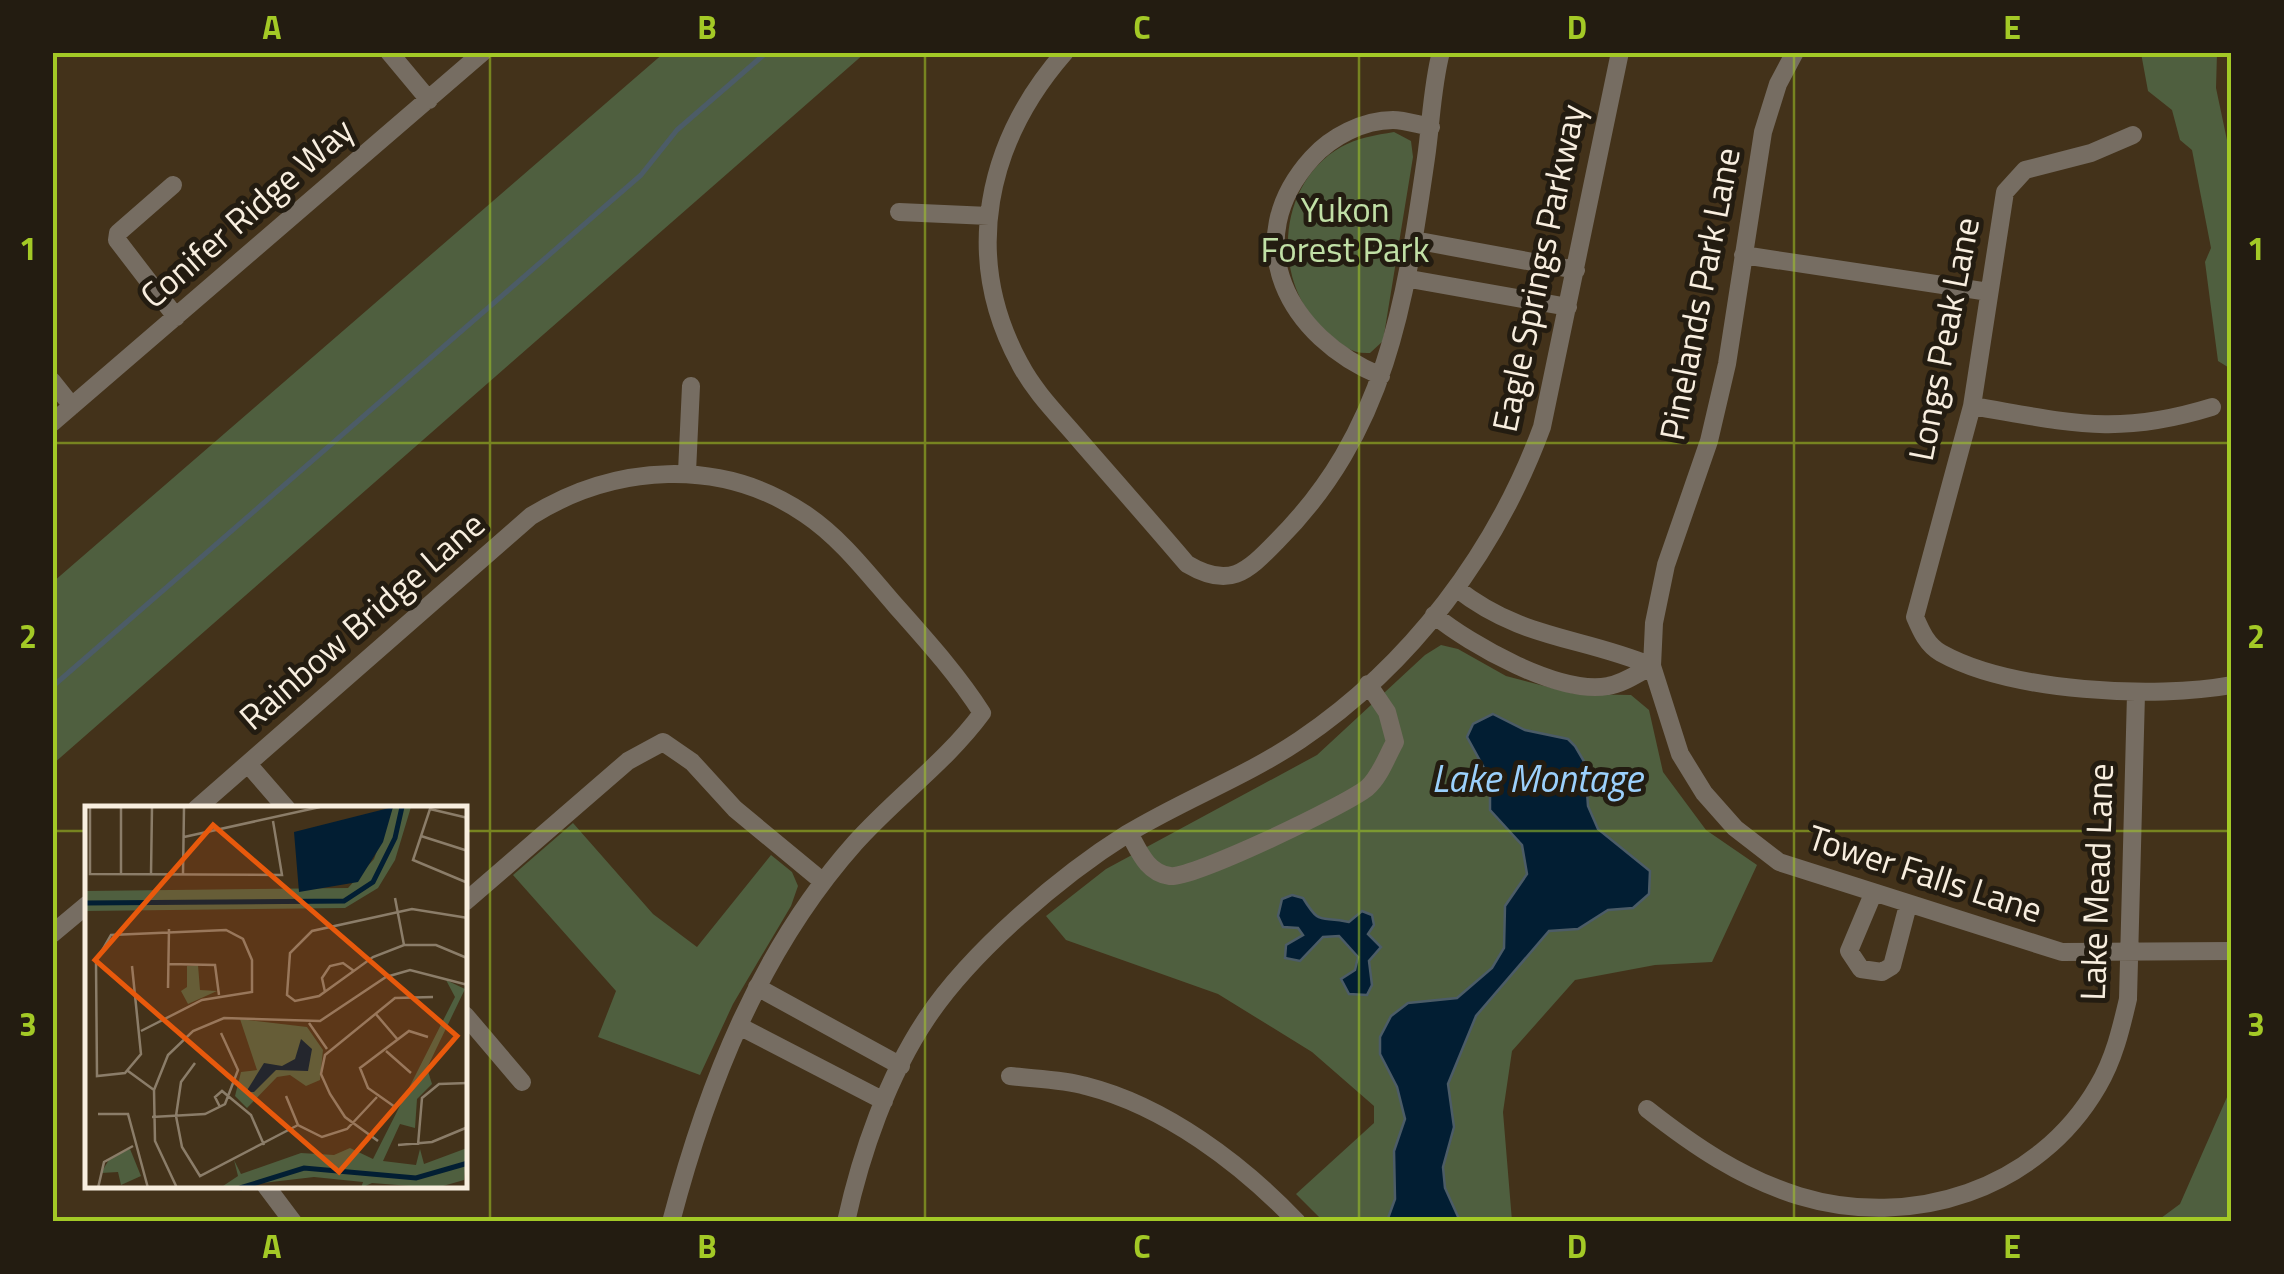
<svg xmlns="http://www.w3.org/2000/svg" width="2284" height="1274" font-family="'Titillium Web',sans-serif">
<style>
.green{fill:#4f5f3f}
.water{fill:#021e33;stroke:#4c5c67;stroke-width:2.5}
.lines{fill:none;stroke-linecap:round;stroke-linejoin:round}
.stream{stroke:#4c5c67;stroke-width:5}
.minor{stroke:#766d62;stroke-width:18}
.grid{fill:none;stroke:#a3c926;stroke-width:2.5;stroke-opacity:0.55}
.labels{text-anchor:middle;stroke-width:10;stroke-linejoin:round;paint-order:stroke}
.park-label{font-size:35px;fill:#c1e0a6;stroke:#231c11}
.street-label{font-size:35px;fill:#f8eedf;stroke:#231c11}
.water-label{font-size:38px;font-style:italic;fill:#9bd0fc;stroke:#231c11}
.inset-river{fill:none;stroke:#021e33;stroke-width:5}
.inset-road{fill:none;stroke:#8b7d69;stroke-width:2.5}
.view{fill:#e8590c;fill-opacity:0.15;stroke:#e8590c;stroke-width:5}
.inset-edge{fill:none;stroke:#f8eedf;stroke-width:5}
.neatline{fill:none;stroke:#a3c926;stroke-width:4}
.grid-label{font-size:32px;text-anchor:middle;font-weight:bold;fill:#a3c926}
</style>
<rect width="100%" height="100%" fill="#43321a"/>
<path class="green" d="M665 52 865 53 53 764V582Z
M2141 53H2217L2216 88 2231 159V369L2218 361 2205 262 2211 248 2192 150 2180 140 2172 110 2148 91Z
M1394 132 1411 141 1413 157 1383 341 1370 353C1351 354 1344 346 1329 334 1271 288 1274 185 1341 147 1357 138 1376 135 1394 132Z
M1441 645 1458 649 1506 676 1575 694 1631 695 1649 710 1663 772 1706 830 1757 865 1712 962 1655 965 1575 980 1512 1051 1503 1112 1512 1221H1323L1296 1194 1374 1123V1106L1312 1052 1218 994 1066 940 1046 916 1106 869 1317 755 1425 655Z
M573 823 653 914 697 947 771 855 792 872 798 886 791 906 733 1004 700 1075 598 1037 616 991 513 875Z
M2231 1088V1221H2157L2180 1204Z"/>
<path class="water" d="M1493 714 1525 730 1568 739 1575 746 1585 763 1588 806 1598 829 1650 871 1649 894 1633 908 1608 910 1578 929 1549 931 1476 1016 1448 1084 1454 1127 1443 1167 1445 1188 1460 1221H1387L1395 1199 1394 1151 1405 1119 1397 1087 1380 1054V1037L1391 1016 1408 1003 1457 998 1492 968 1504 948 1505 906 1527 874 1522 845 1490 810V779L1467 737 1473 724Z
M1292 895 1303 898C1321 927 1319 915 1349 922L1362 911 1372 915 1374 925 1368 934 1381 947 1369 961 1372 985 1367 995 1349 994 1341 979 1355 970 1358 957 1339 936 1323 937 1300 961 1285 958 1286 945 1303 935 1298 928 1283 927 1278 916 1282 899Z"/>
<g class="lines">
<path class="stream" d="M52 687 641 175 677 130 767 52"/>
<path class="minor" d="M389 52 429 100
M1065 52C987 141 961 256 1020 364 1035 393 1060 417 1081 442 1116 482 1152 523 1187 564 1229 589 1246 573 1277 541 1386 432 1405 304 1426 158 1431 124 1432 86 1441 52
M1795 52 1778 84 1763 132 1727 364 1709 441 1666 565 1654 623 1652 666 1680 754 1704 793 1735 828 1779 862 2062 952 2232 951
M2133 135 2091 153 2025 170 2005 192 1972 406 1915 617C1921 631 1927 645 1941 653 2011 692 2155 699 2232 685
M173 185 118 233 117 240 176 317
M899 212 989 216
M1414 240 1576 270
M1743 255 1989 292
M1410 279 1568 307
M1381 376C1289 338 1236 242 1312 158 1331 137 1363 120 1393 120 1405 120 1419 125 1431 127
M52 381 72 406
M1972 406C2068 422 2115 437 2212 407
M52 423 483 52
M687 472 691 386
M1456 588C1522 640 1580 636 1652 666
M1434 615C1471 645 1559 695 1608 686 1623 684 1638 673 1652 666
M248 764 287 809
M196 809 531 516C615 464 721 457 805 514 841 538 868 574 896 606 927 641 957 674 982 713 946 762 896 797 855 843 760 950 707 1085 671 1222
M1129 833C1139 851 1147 873 1170 876 1192 879 1346 805 1367 788 1380 777 1387 756 1395 742L1387 712 1368 684
M1873 894 1849 951 1861 969 1882 972 1892 966 1908 905
M465 902 628 761 663 742 692 762 735 809 822 881
M52 934 88 904
M757 987 901 1066
M465 1015 522 1082
M739 1026 884 1101
M1010 1076C1035 1079 1062 1079 1086 1086 1165 1106 1242 1164 1297 1222
M1647 1109C1694 1146 1741 1178 1799 1196 1911 1230 2038 1190 2098 1086 2114 1059 2121 1029 2128 999L2136 694
M266 1186 293 1222
M846 1222C861 1153 888 1076 927 1018 971 952 1060 876 1127 834 1183 800 1245 777 1300 740 1411 665 1496 552 1542 427L1620 52"/>
</g>
<path class="grid" d="M490 52V1222M925 52V1222M1359 52V1222M1794 52V1222M52 443H2232M52 831H88M465 831H2232"/>
<g class="labels">
<g class="park-label">
<text x="1345" y="222">Yukon<tspan x="1345" dy="40">Forest Park</tspan></text>
</g>
<g class="street-label">
<text transform="translate(247 213) rotate(-41)" y="12">Conifer Ridge Way</text>
<text transform="translate(1539 268) rotate(-78)" y="12">Eagle Springs Parkway</text>
<text transform="translate(1700 294) rotate(-79)" y="12">Pinelands Park Lane</text>
<text transform="translate(1944 339) rotate(-79)" y="12">Longs Peak Lane</text>
<text transform="translate(362 621) rotate(-41)" y="12">Rainbow Bridge Lane</text>
<text transform="translate(1925 874) rotate(18)" y="12">Tower Falls Lane</text>
<text transform="translate(2097 882) rotate(-88)" y="12">Lake Mead Lane</text>
</g>
<g class="water-label">
<text x="1537" y="792">Lake Montage</text>
</g>
</g>
<g transform="translate(85 806)">
<rect width="382" height="382" fill="#43321a"/>
<path d="M308 1H326L310 54 293 82 260 102 0 105V85L263 82 289 53ZM113 159 115 184 132 185 103 198 96 185 102 181V160ZM361 174 380 183 342 262 347 278 332 293 330 322 315 318 298 355 331 359 335 343 339 358 382 342 379 374 351 382 287 377 276 382 278 376 229 371 135 382 153 370 149 354 156 368 216 347 249 349 265 342 288 353 370 191ZM155 213 222 221 238 244 235 274 221 280 205 269 192 271 162 302 150 290 156 266 172 264ZM45 343 56 370 36 379 33 366 16 367 25 352Z" fill="#4f5f3f"/>
<path d="M308 1 298 36 273 76 214 86 209 26ZM216 233 227 243 223 265 191 264 169 286H161L179 257 197 260 210 253Z" fill="#021e33"/>
<path class="inset-river" d="M0 97 259 95 288 76 310 32 317 1M155 382 219 362 331 372 383 357"/>
<path class="inset-road" d="M5 1V68L197 69 188 15M36 1V68M383 12 345 3 328 54 383 77M336 30 383 45M99 31 235 1M66 68 67 1M98 68 99 1M310 92 319 139M382 152 351 139H319L288 151 234 190 210 195 202 189 205 147 227 125 327 103 383 112M84 158 130 159 134 189M47 160 56 248 40 267 12 270 11 155 26 129 141 124 158 133 167 154V186L117 194 56 225M83 182 84 123M240 186 237 172 245 160 258 157 269 165M290 207 313 234M224 217 242 243M301 245 326 267M110 257 96 276 91 310 97 341 115 370 213 319M43 265 69 284M201 290 213 319 237 331 262 323 292 291M135 301 130 291 137 285 166 309 179 339M310 301 283 282 275 262 324 225 343 231M13 308H43L63 382M67 311 120 308 140 298 153 264 136 227M293 335 260 311 245 288 236 268 240 249 310 192 348 191M313 339 347 336 383 321M333 339 337 292 354 278 383 277M13 382 19 356 48 340M92 382 70 335 69 284 83 249 108 225 139 212 235 215 301 171 325 164 383 179"/>
<path class="view" d="M128 19 372 230 254 366 10 154Z"/>
<rect width="382" height="382" class="inset-edge"/>
</g>
<rect width="2284" height="1274" fill="none" stroke="#231c11" stroke-width="110"/>
<rect x="55" y="55" width="2174" height="1164" class="neatline"/>
<g class="grid-label">
<text x="272" y="39">A</text>
<text x="707" y="39">B</text>
<text x="1142" y="39">C</text>
<text x="1577" y="39">D</text>
<text x="2012" y="39">E</text>
<text x="28" y="260">1</text>
<text x="2256" y="260">1</text>
<text x="28" y="648">2</text>
<text x="2256" y="648">2</text>
<text x="28" y="1036">3</text>
<text x="2256" y="1036">3</text>
<text x="272" y="1258">A</text>
<text x="707" y="1258">B</text>
<text x="1142" y="1258">C</text>
<text x="1577" y="1258">D</text>
<text x="2012" y="1258">E</text>
</g>
</svg>
